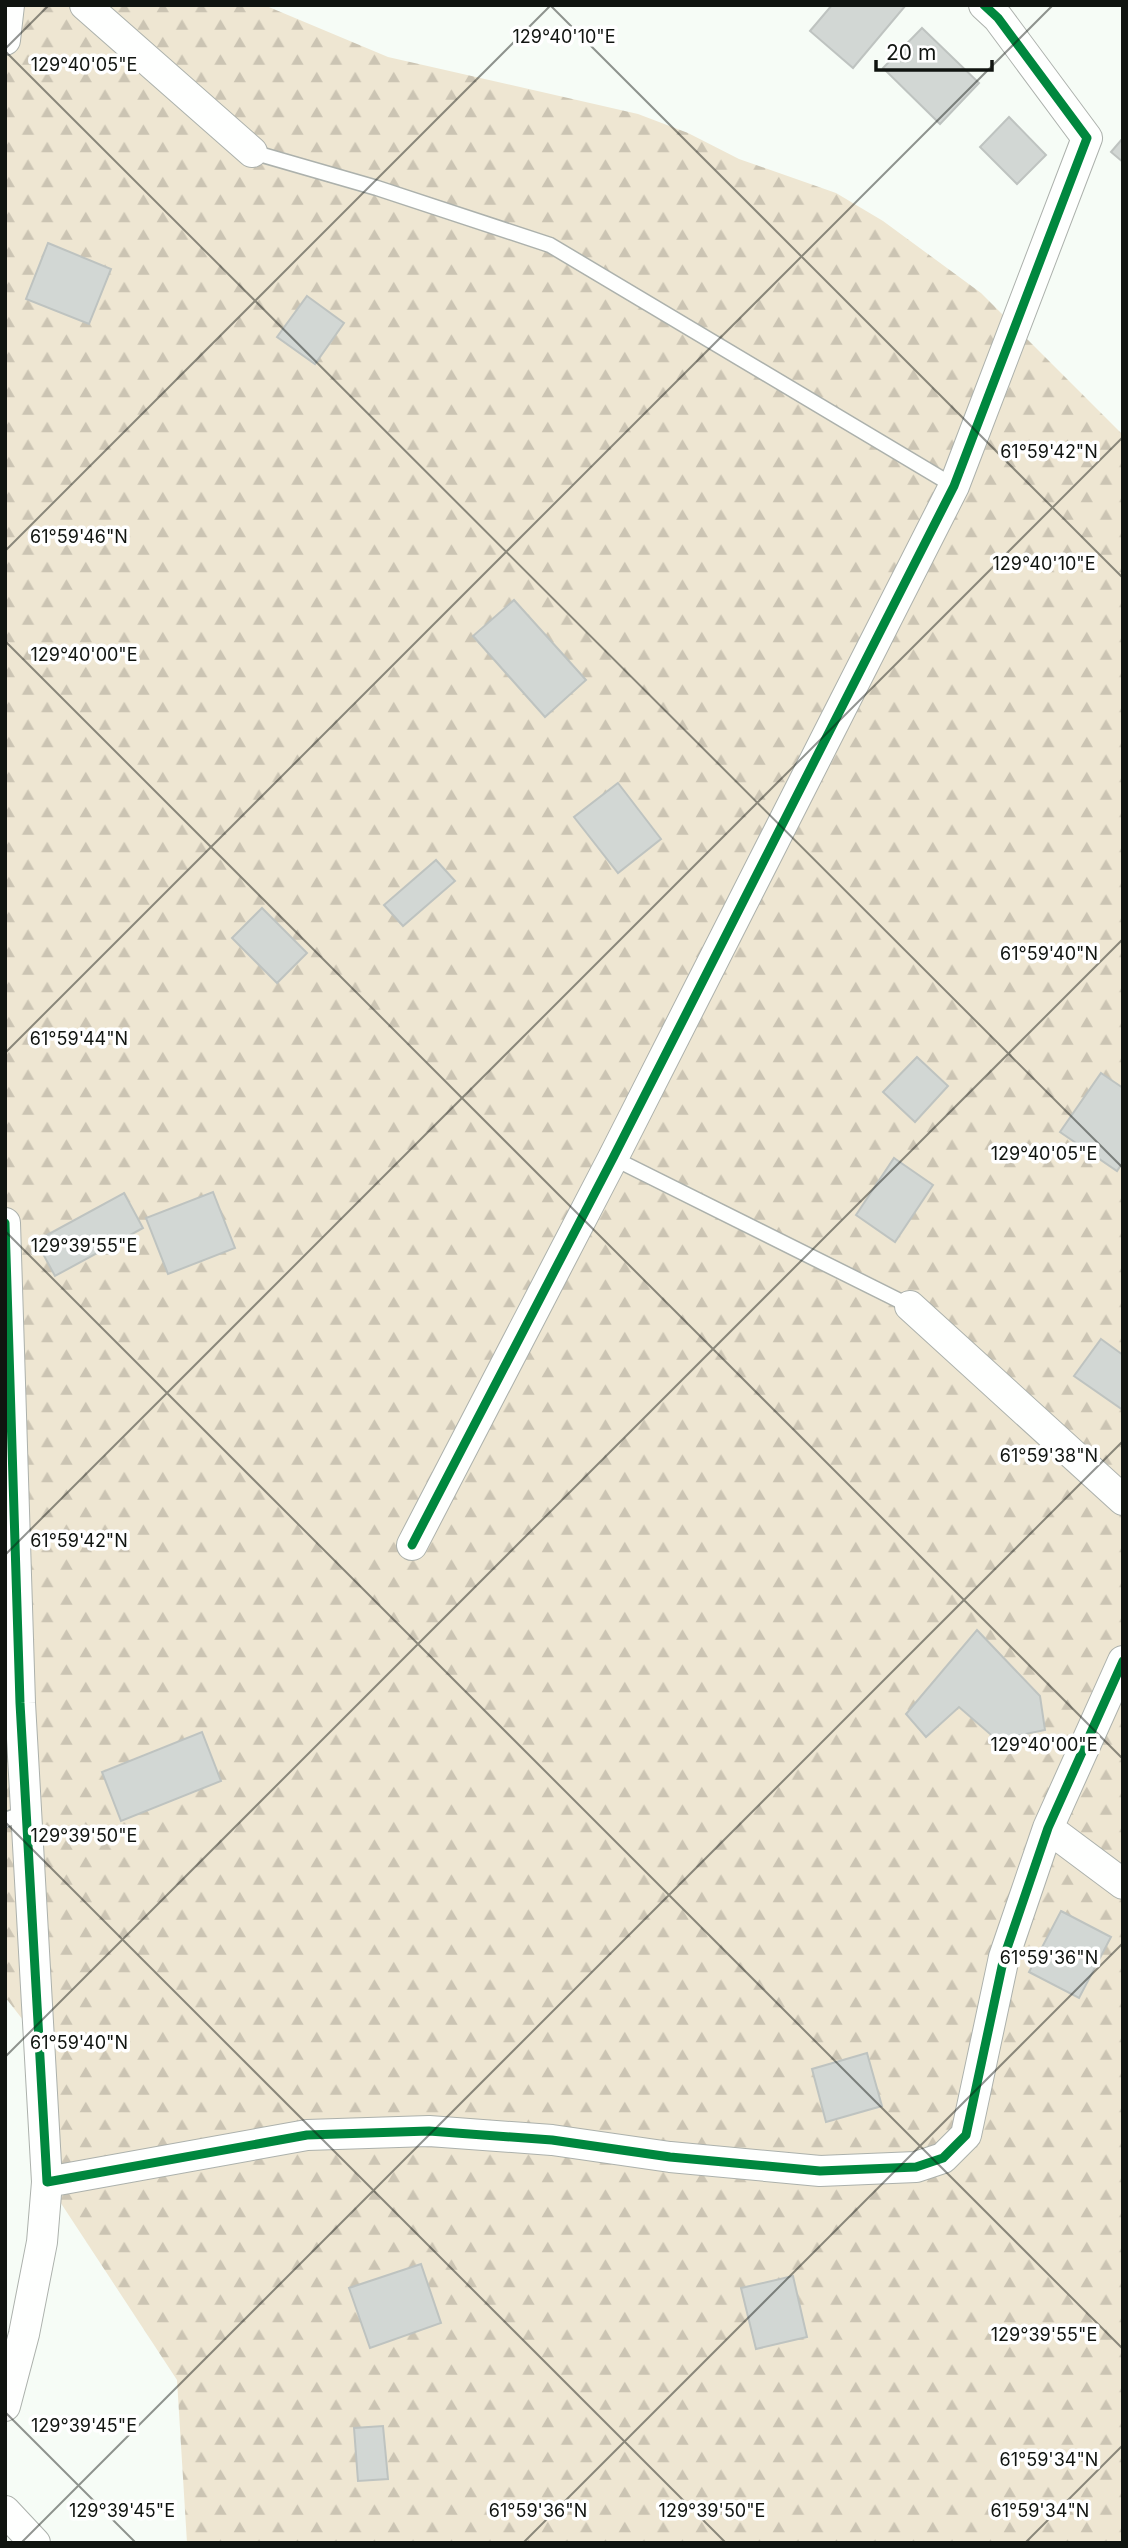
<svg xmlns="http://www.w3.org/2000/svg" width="1128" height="2548" font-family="Inter,sans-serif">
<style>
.forest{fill:url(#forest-firs)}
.building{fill:#d2d7d4;stroke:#bec3c0;stroke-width:2}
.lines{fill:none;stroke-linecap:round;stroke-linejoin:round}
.service-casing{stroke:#acb1ac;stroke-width:17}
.minor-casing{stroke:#acb1ac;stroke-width:32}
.service{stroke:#fefffe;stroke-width:14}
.minor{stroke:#fefffe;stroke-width:30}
.cycleway-casing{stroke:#fff;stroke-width:13}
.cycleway{stroke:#00873e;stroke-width:9}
.ticks{fill:none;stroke:#101410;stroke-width:2;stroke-opacity:0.45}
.ticks-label{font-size:18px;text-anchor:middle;fill:#101410;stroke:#fff;stroke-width:7;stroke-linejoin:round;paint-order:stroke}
</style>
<defs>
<pattern id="forest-firs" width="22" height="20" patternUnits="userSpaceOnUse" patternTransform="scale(1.75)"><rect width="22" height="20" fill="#eee6d2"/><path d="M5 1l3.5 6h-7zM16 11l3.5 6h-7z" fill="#cbc4b3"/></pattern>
</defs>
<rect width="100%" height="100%" fill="#f6fcf6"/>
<path class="forest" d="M5 5H264L388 57 638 114 688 133 739 159 836 193 883 221 981 293 1123 435V2543H187L177 2380 47 2182 45 2048 5 1997Z"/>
<path class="building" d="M832 5H906L853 68 810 31Z
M922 28 979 83 940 124 883 68Z
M1009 117 1046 155 1017 184 980 147Z
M1123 138V162L1111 152Z
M48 243 111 269 89 324 26 299Z
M307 296 344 323 315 364 277 337Z
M514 600 586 680 545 717 473 636Z
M618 783 661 839 618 873 574 817Z
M436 860 455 881 403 926 384 905Z
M262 908 307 953 277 983 232 938Z
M917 1057 948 1086 915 1122 883 1092Z
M1101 1073 1123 1088V1162L1117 1171 1060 1132Z
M894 1158 933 1185 895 1242 856 1215Z
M213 1192 235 1248 168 1274 146 1218Z
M124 1193 143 1228 55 1276 36 1241Z
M1101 1339 1123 1355V1410L1074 1376Z
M977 1630 1040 1696 1045 1730 997 1740 959 1707 926 1737 906 1714Z
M202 1732 221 1781 121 1821 102 1772Z
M1061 1911 1111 1937 1079 1998 1029 1972Z
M867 2053 882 2106 826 2122 812 2069Z
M421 2264 441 2323 370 2348 349 2288Z
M793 2276 807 2337 756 2349 741 2288Z
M383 2426 388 2479 358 2481 354 2428Z"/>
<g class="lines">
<g class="service-casing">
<path id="service" d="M252 152 377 188 550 245 954 486
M613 1158 910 1306
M5 1820 27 1812"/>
</g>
<g class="minor-casing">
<path id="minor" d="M85 5 252 152
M5 40 9 5
M5 1223 20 1703 47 2182 307 2135 429 2131 552 2140 670 2157 820 2171 916 2167 943 2158 966 2135 1004 1957 1048 1828 1123 1661
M910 1306 1123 1500
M412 1545 613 1158 954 486 1087 138 998 18 984 5
M1048 1828 1123 1884
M5 2406 24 2334 42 2242 47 2182
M5 2511 35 2543"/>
</g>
<use href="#service" class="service"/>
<use href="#minor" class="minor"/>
<g class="cycleway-casing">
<path id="cycleway" d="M5 1223 20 1703 47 2182 307 2135 429 2131 552 2140 670 2157 820 2171 916 2167 943 2158 966 2135 1004 1957 1048 1828 1123 1661
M412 1545 613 1158 954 486 1087 138 998 18 984 5"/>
</g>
<use href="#cycleway" class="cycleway"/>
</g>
<path class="ticks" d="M550 5 1123 578M5 49 49 5M5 51 1123 1168M5 551 551 5M5 641 1123 1759M5 1053 1053 5M5 1231 1123 2349M5 1555 1123 437M5 1822 726 2543M5 2057 1123 939M5 2412 136 2543M21 2543 1123 1441M523 2543 1123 1943M1025 2543 1123 2445"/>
<g class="ticks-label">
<text x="564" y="43">129°40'10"E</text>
<text x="84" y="71">129°40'05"E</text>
<text x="1049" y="458">61°59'42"N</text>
<text x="79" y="543">61°59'46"N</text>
<text x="1044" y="570">129°40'10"E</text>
<text x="84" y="661">129°40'00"E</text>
<text x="1049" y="960">61°59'40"N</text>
<text x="79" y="1045">61°59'44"N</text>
<text x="1044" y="1160">129°40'05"E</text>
<text x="84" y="1252">129°39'55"E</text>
<text x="1049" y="1462">61°59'38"N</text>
<text x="79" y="1547">61°59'42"N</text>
<text x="1044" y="1751">129°40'00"E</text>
<text x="84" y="1842">129°39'50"E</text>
<text x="1049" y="1964">61°59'36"N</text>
<text x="79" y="2049">61°59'40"N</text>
<text x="1044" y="2341">129°39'55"E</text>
<text x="84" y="2432">129°39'45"E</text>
<text x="1049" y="2466">61°59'34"N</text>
<text x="122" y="2517">129°39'45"E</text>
<text x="538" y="2517">61°59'36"N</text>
<text x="712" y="2517">129°39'50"E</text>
<text x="1040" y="2517">61°59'34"N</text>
</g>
<rect width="1128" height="2548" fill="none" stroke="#101410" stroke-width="14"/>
<path d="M876 60v10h116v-10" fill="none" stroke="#101410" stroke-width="3.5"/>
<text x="886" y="60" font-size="21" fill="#101410" stroke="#ffffff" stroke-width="5" paint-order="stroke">20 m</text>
</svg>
